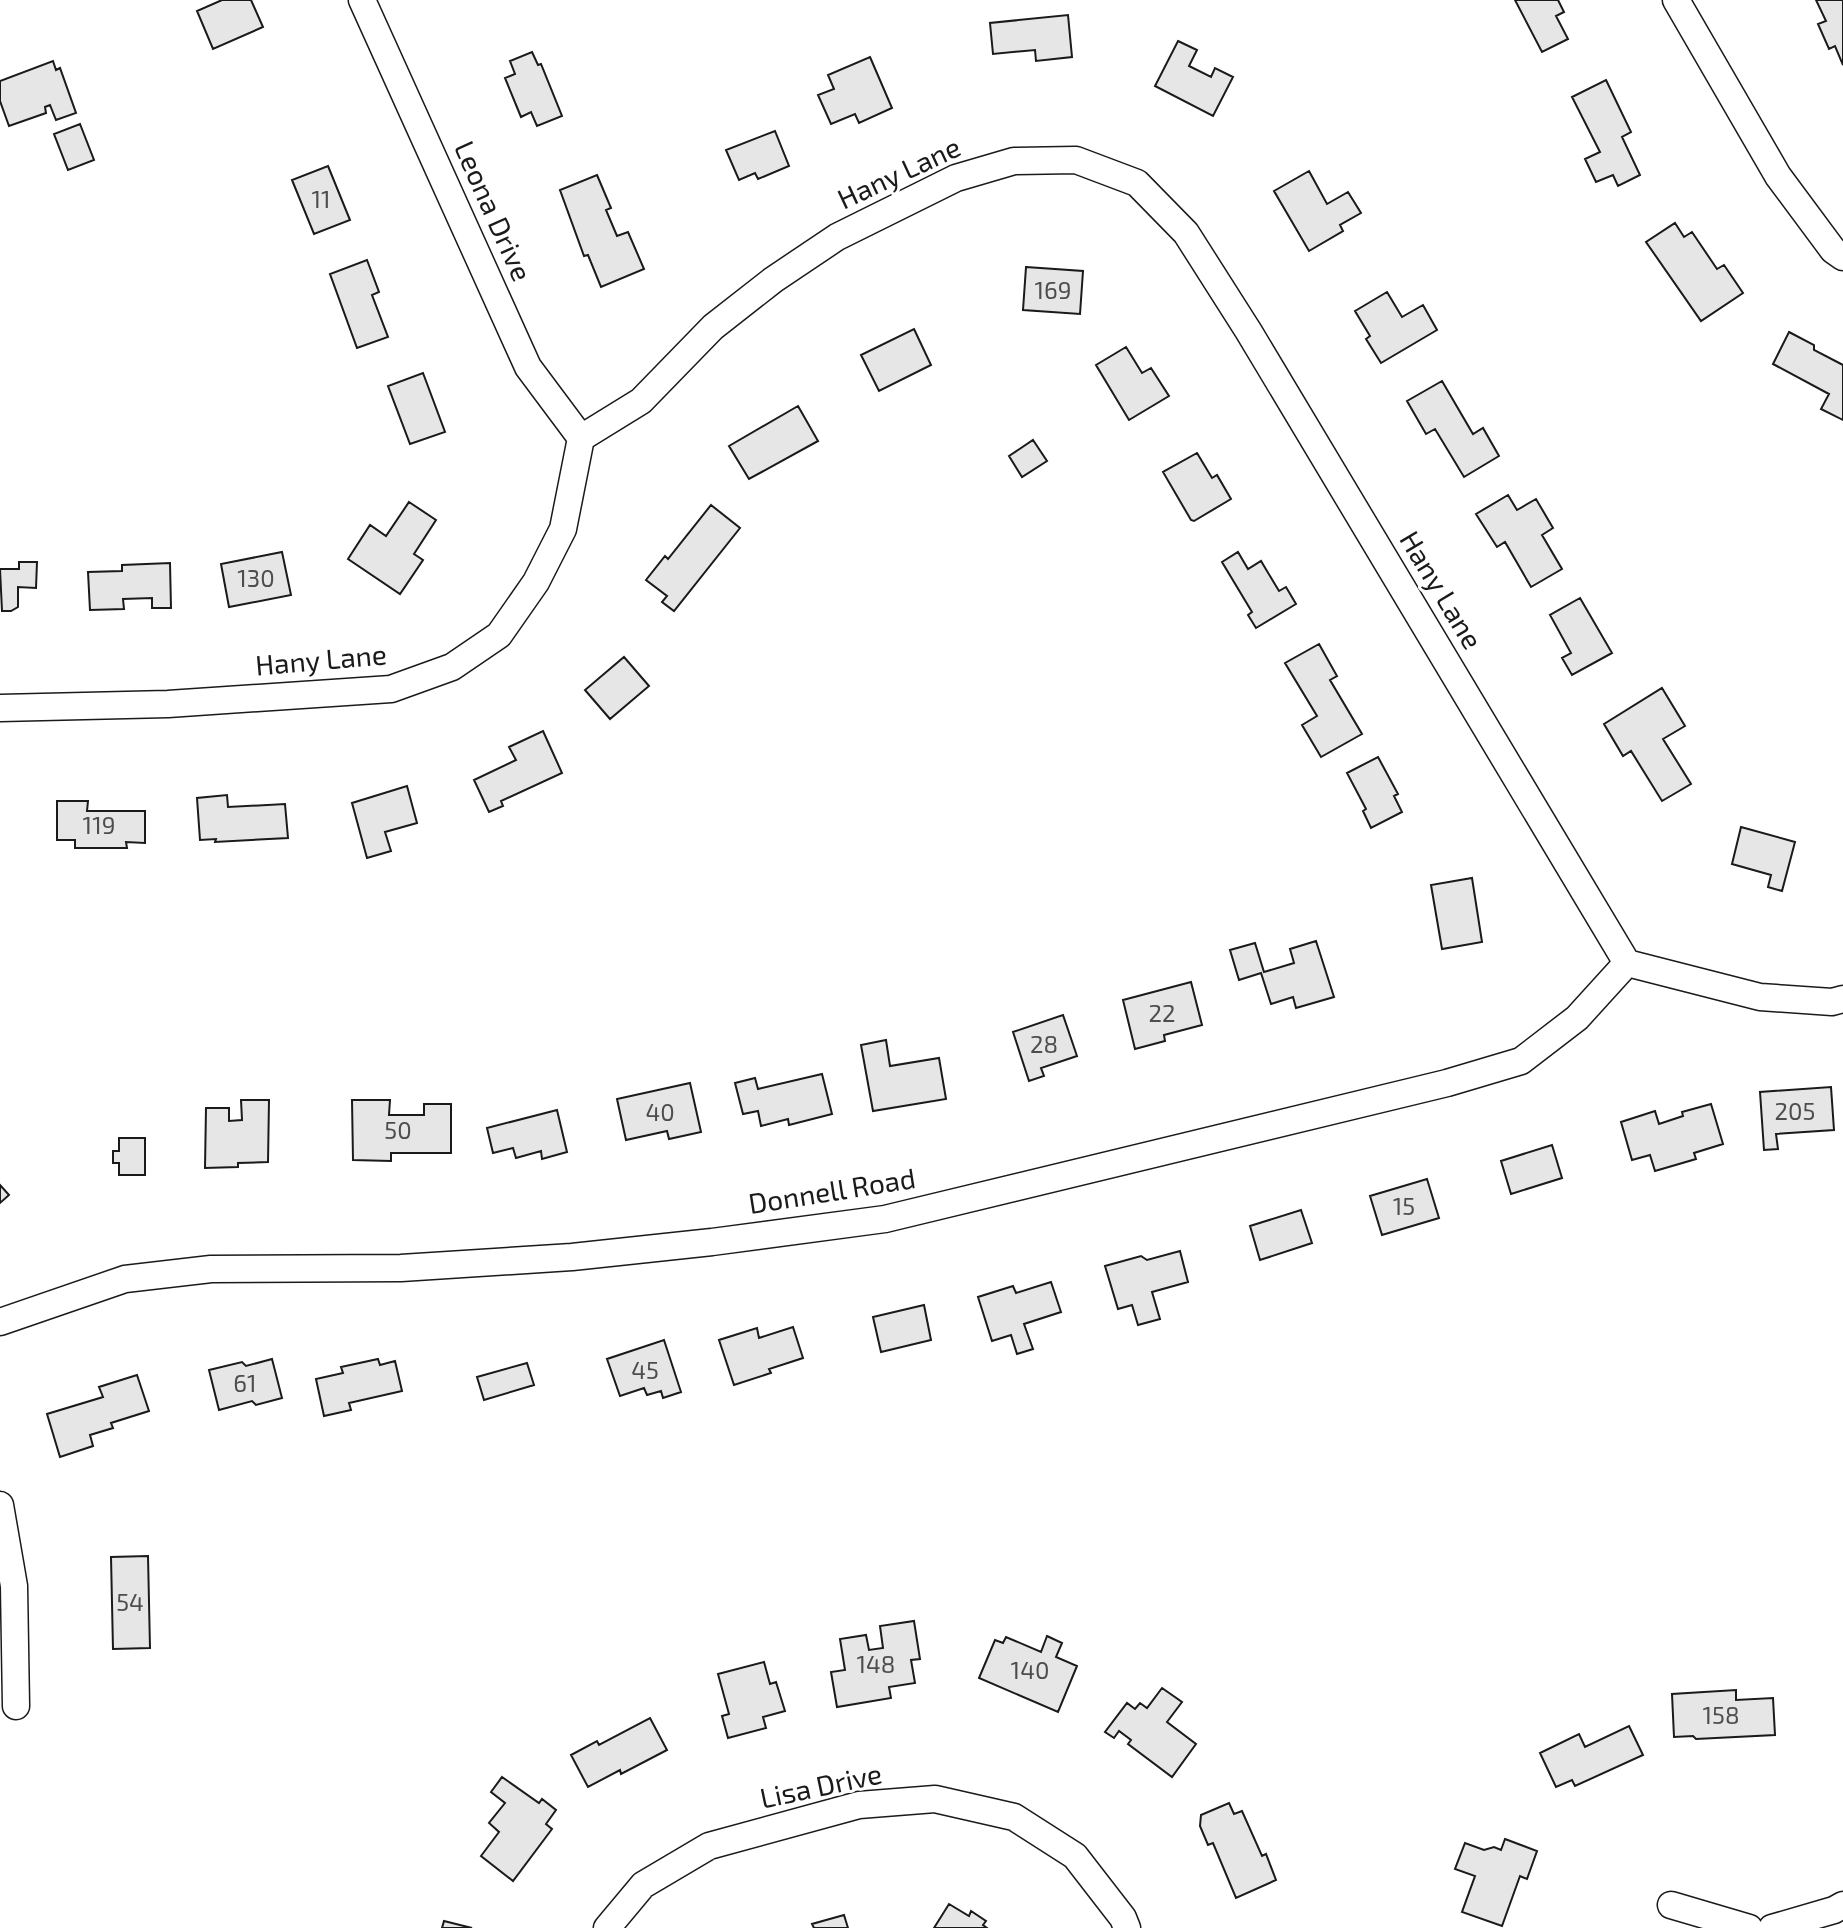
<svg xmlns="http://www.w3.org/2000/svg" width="1843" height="1928" font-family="'Exo 2',sans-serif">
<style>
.building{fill:#e6e6e6;stroke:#1a1a1a;stroke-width:2}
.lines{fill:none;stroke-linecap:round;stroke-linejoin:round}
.minor-casing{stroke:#1a1a1a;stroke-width:29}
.minor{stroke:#fff;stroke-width:26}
.labels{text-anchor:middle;stroke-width:6;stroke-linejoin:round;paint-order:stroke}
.number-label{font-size:24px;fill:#4d4d4d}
.street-label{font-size:28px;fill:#1a1a1a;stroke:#fff}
</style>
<rect width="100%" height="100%" fill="#fff"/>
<path class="building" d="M222 0H251L263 27 213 49 197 11Z
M1515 0H1558L1564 12 1556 16 1568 39 1542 52Z
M1816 0H1843V65L1835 46 1829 49 1818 24 1826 21Z
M1068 15 1072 57 1036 61 1035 50 993 54 990 23Z
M1178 41 1197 50 1189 66 1211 77 1215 68 1233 77 1213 116 1155 86Z
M532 52 538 65 541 64 562 116 537 126 531 112 521 117 505 78 515 74 510 61Z
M870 57 892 108 859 123 855 114 831 124 818 95 834 89 828 75Z
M53 61 56 70 60 68 76 113 56 120 50 105 45 107 46 113 9 126 0 101V81Z
M1606 80 1631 132 1622 137 1640 175 1618 186 1613 175 1596 182 1585 159 1600 152 1572 97Z
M80 124 94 160 68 170 54 134Z
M775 131 789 166 758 179 755 173 739 180 726 150Z
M328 166 350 220 314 234 292 180Z
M1309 171 1327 204 1348 192 1361 213 1340 225 1343 231 1309 251 1274 191Z
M597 175 611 208 606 210 617 236 628 232 644 269 601 287 588 255 584 256 560 190Z
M1675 223 1684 237 1692 232 1717 269 1724 265 1743 293 1701 321 1646 242Z
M367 260 379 292 372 295 388 337 357 348 330 274Z
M1026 267 1083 271 1080 314 1023 310Z
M1387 292 1402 317 1423 305 1437 330 1381 363 1366 339 1370 336 1355 311Z
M914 329 931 365 879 391 861 355Z
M1789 332 1814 345V350L1843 365V420L1821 409 1829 394 1773 364Z
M1126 347 1142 373 1151 368 1169 396 1129 420 1096 365Z
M423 373 445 432 410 444 388 386Z
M1442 381 1473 434 1483 428 1499 456 1464 477 1435 429 1426 434 1407 401Z
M798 406 818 441 749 479 729 446Z
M1033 440 1047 461 1022 477 1009 456Z
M1197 453 1212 478 1217 475 1231 499 1194 521 1191 520 1163 472Z
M1508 495 1517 510 1536 499 1553 528 1542 535 1562 569 1531 587 1505 542 1497 547 1476 514Z
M409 502 436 520 414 554 423 560 400 594 348 559 370 525 386 536Z
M711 505 740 528 674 611 662 602 667 596 646 580 665 556 668 559Z
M282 552 291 595 229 607 221 564Z
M1238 552 1248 569 1261 561 1279 591 1286 587 1296 604 1256 628 1248 615 1252 612 1222 562Z
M19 562H37L36 588 18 587V607L11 611H2L0 569H19Z
M170 563 171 608H152V598L123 599 124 609 90 610 88 572 122 571V565Z
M1580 598 1612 653 1572 675 1562 658 1571 653 1550 615Z
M1319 644 1337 676 1330 680 1362 734 1321 757 1302 725 1317 716 1285 663Z
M624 657 649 686 610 719 585 690Z
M1662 688 1685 726 1663 739 1691 784 1662 801 1631 751 1623 756 1604 724Z
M543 731 562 773 501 801 503 806 489 812 474 780 516 760 509 747Z
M1378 757 1398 794 1394 796 1402 812 1371 828 1363 811 1366 809 1347 773Z
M407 786 417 823 385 832 391 851 367 858 352 803Z
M227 795 228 807 285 804 288 838 215 842 216 839 200 840 197 798Z
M57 801H88L87 811H145V843L126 842 127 848H75V840H57Z
M1741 827 1795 842 1782 891 1768 887 1771 875 1732 864Z
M1472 878 1482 942 1442 949 1431 885Z
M1316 941 1334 997 1296 1008 1293 997 1271 1004 1261 973 1239 980 1230 950 1255 943 1264 972 1294 963 1290 949Z
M1191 982 1202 1025 1164 1035 1165 1041 1135 1049 1123 1000Z
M1063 1015 1077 1056 1041 1068 1044 1076 1029 1081 1013 1032Z
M886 1040 890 1066 939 1058 946 1099 873 1111 861 1045Z
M822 1074 832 1114 789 1125 788 1119 761 1126 758 1111 743 1114 735 1083 755 1078 758 1089Z
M690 1083 701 1132 669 1139 667 1131 626 1140 617 1099Z
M1831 1087 1834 1130 1776 1134 1778 1149 1764 1150 1760 1092Z
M241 1100H269L268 1162 238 1163V1167L205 1168 206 1108H229V1121L242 1120Z
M352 1100H390L389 1115H424V1104H451V1153H391V1161L353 1160Z
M1711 1104 1723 1144 1694 1153 1696 1159 1655 1171 1650 1155 1632 1160 1621 1122 1655 1111 1659 1124 1683 1116 1682 1112Z
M557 1110 567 1152 542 1159 541 1151 516 1158 513 1148 493 1153 487 1128Z
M119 1138H145V1175H119V1163H113V1151H119Z
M1552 1145 1562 1178 1511 1194 1501 1161Z
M1427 1179 1439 1218 1382 1235 1370 1196Z
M0 1185 9 1195 0 1203Z
M1301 1210 1312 1243 1260 1260 1250 1226Z
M1180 1251 1188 1282 1152 1292 1160 1319 1138 1325 1132 1305 1118 1309 1105 1266 1141 1256 1147 1260Z
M1051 1282 1061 1312 1024 1324 1033 1349 1017 1354 1011 1335 992 1341 978 1297 1013 1286 1016 1293Z
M924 1305 931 1340 881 1352 873 1317Z
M793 1327 803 1358 769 1369 771 1373 734 1385 719 1340 757 1328 759 1338Z
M664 1340 681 1392 663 1398 661 1391 647 1395 644 1388 620 1396 607 1359Z
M272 1359 282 1398 256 1405 252 1401 219 1410 209 1370 242 1362 246 1366Z
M378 1359 380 1365 395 1361 402 1391 349 1403 351 1410 324 1416 316 1379 343 1373 341 1367Z
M527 1363 534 1385 484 1400 477 1377Z
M137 1375 149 1411 111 1423 113 1428 90 1435 93 1446 60 1457 47 1414 103 1397 99 1387Z
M148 1556 150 1648 113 1649 111 1557Z
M914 1621 920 1659 911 1660 915 1683 889 1687 891 1698 837 1707 831 1672 845 1670 840 1639 866 1635 869 1650 883 1648 880 1626Z
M1047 1636 1062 1643 1056 1657 1077 1666 1058 1712 979 1678 995 1640 1003 1643 1006 1637 1041 1652Z
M764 1662 770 1684 776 1682 785 1711 763 1717 766 1728 728 1738 722 1716 729 1714 718 1674Z
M1162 1688 1182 1702 1167 1722 1196 1744 1172 1777 1128 1744 1131 1740 1119 1731 1114 1738 1105 1732 1127 1703 1135 1709 1140 1703 1147 1708Z
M1736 1690V1700L1773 1698 1775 1735 1696 1739 1693 1736 1674 1737 1672 1694Z
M650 1718 667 1750 621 1774 620 1770 588 1787 571 1755 597 1741 599 1745Z
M1629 1726 1643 1755 1575 1786 1572 1780 1556 1787 1540 1753 1579 1734 1585 1747Z
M502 1777 539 1803 542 1799 556 1810 546 1824 552 1829 513 1881 481 1856 499 1832 489 1823 505 1803 491 1792Z
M1229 1803 1234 1814 1242 1811 1262 1856 1266 1854 1276 1880 1236 1898 1213 1843 1208 1845 1200 1826 1201 1815Z
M1505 1839 1537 1851 1527 1879 1520 1876 1502 1926 1462 1912 1475 1876 1455 1869 1465 1843 1484 1850 1494 1847 1501 1850Z
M949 1904 969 1916 971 1911 986 1921 983 1925 987 1928H934Z
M844 1915 848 1928H814L812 1924Z
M444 1921 472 1928H442Z"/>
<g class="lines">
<g class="minor-casing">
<path id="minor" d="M362 0 528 367 581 438
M1676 0 1778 176 1833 250 1843 257
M0 708 168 704 391 689 452 667 499 635 536 582 563 529 581 438 641 401 713 327 773 280 837 237 956 178 1014 161 1076 160 1137 183 1186 233 1249 332 1627 963 1760 997 1832 1002 1843 999
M0 1322 125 1279 211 1269 401 1268 572 1257 712 1242 885 1219 1447 1083 1521 1061 1577 1018 1627 963
M0 1505 14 1586 16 1706
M1671 1905 1749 1928
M607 1928 643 1885 709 1846 859 1805 935 1799 1014 1817 1075 1856 1123 1918 1127 1928
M1772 1928 1834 1910 1843 1905"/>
</g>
<use href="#minor" class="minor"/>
</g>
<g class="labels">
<g class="number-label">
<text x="321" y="208">11</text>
<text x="1053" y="299">169</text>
<text x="256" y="587">130</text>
<text x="99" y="834">119</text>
<text x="1162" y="1022">22</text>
<text x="1044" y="1053">28</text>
<text x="1795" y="1120">205</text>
<text x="660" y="1121">40</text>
<text x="398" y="1139">50</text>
<text x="1404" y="1215">15</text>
<text x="645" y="1379">45</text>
<text x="245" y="1392">61</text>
<text x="130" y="1611">54</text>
<text x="876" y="1673">148</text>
<text x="1030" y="1679">140</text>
<text x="1721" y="1724">158</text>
</g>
<g class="street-label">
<text transform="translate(899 173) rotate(-25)" y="10">Hany Lane</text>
<text transform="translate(493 211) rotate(66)" y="10">Leona Drive</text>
<text transform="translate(1441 590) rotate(59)" y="10">Hany Lane</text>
<text transform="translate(321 660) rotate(-5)" y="10">Hany Lane</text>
<text transform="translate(832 1191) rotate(-9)" y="10">Donnell Road</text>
<text transform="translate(821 1786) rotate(-12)" y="10">Lisa Drive</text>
</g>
</g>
</svg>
